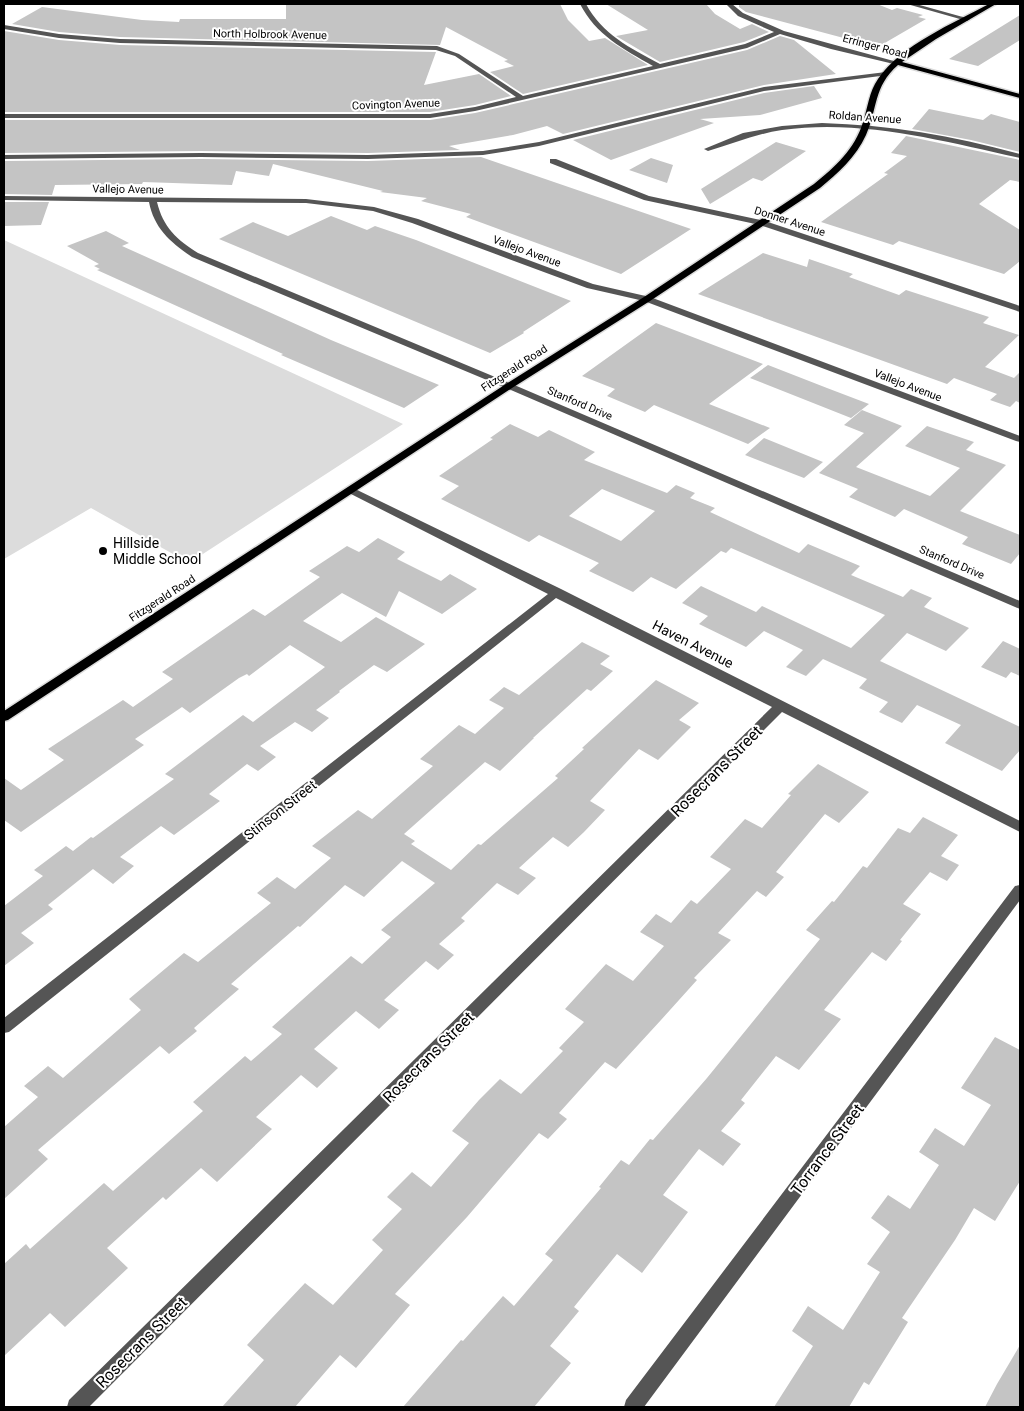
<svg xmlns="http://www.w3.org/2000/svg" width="1024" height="1411" font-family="Roboto,sans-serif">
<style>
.green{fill:#dcdcdc}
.building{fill:#c4c4c4;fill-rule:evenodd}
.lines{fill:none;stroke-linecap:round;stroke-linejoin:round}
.major-casing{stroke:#dbdbdb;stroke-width:3}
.minor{fill:#555;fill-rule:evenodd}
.major{fill:#000;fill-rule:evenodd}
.poi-dot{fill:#000;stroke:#fff;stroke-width:2}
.labels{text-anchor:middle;stroke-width:4;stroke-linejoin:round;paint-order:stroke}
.far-street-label{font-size:11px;fill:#000;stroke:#fff}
.poi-label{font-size:14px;fill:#000;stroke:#fff;text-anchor:start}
.street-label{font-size:14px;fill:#000;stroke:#fff}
.near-street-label{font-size:16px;fill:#000;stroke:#fff}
</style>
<rect width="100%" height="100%" fill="#fff"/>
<path class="green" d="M4 240 403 424 189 563 91 508 4 559Z"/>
<path class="building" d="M286 4H560L568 20 589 41 605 38 648 65 523 94 490 72 514 66 504 61 508 60 446 27 440 45 120 37 59 32 12 24 42 7 142 20 179 22 180 19H286Z
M606 4H706L715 14 740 29 752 24 769 32 744 42 660 62 616 36 648 30Z
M739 4H877L892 10 897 8 923 15 918 17 926 19 883 44 875 42 870 45 746 12 739 7Z
M1020 15V40L978 66 949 59Z
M4 31 59 40 120 45 436 52 424 85 479 74 511 96 475 105 430 112H4Z
M780 36 794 40 836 74 764 85 563 134 547 126 513 135 449 146 460 150 368 153 201 151 4 153V120H430L475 113 747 50Z
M814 86 822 98 760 115 700 119 714 123 611 160 573 140 764 93Z
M929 109 983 120 991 114 1020 122V152L971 140 912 129Z
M906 136 1020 160V182L1010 180 979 204 1020 230V261L1004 274 899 241 893 245 821 222 888 174 884 173 907 156 891 153Z
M776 142 806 151 762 181 753 178 710 204 701 189Z
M481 157 691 229 621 274 466 217 471 214 421 201 427 198 380 192 383 191 273 164 269 176 236 171 232 185 143 182 142 184 55 185 52 195 4 194V161L201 159 368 161Z
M651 158 673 165 667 183 629 170Z
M4 202H49L41 225 4 226Z
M331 216 367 230 375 226 416 240 571 301 523 332 524 333 490 353 219 239 253 222 288 236Z
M106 231 129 243 122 246 331 340 439 385 404 408 281 355 283 354 97 270 100 269 94 266 99 264 67 246Z
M763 253 807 267 809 259 853 274 849 277 899 295 906 290 989 317 983 323 1019 335 985 367 1014 378 1020 372V403L1016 401 1010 407 990 400 997 394 954 378 947 384 698 294Z
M656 323 763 364 709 404 770 428 748 444 654 405 645 412 607 396 615 389 582 376Z
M768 365 827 388 869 404 851 418 750 378Z
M862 410 902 426 856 467 930 496 960 468 905 446 927 426 974 442 966 450 1006 465 960 511 1020 535V553L1011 564 962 544 968 537 904 509 895 517 849 497 858 489 819 473 864 433 844 425Z
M510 424 538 437 549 430 595 452 584 460 667 493 676 485 695 493 690 498 715 508 710 512 799 553 808 544 860 566 851 575 903 597 911 589 932 598 924 607 969 628 946 651 907 633 880 661 1020 727V750L1002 771 945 743 961 725 917 705 902 723 879 712 888 702 859 688 867 679 823 659 806 676 786 667 803 650 764 631 746 647 699 624 708 616 682 603 701 586 756 612 762 606 851 648 885 615 731 548 726 553 721 551 676 589 651 577 633 592 589 571 599 563 539 535 529 542 441 499 459 486 439 476 493 439 490 438ZM602 489 655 511 621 541 569 516Z
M764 438 823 462 804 478 745 455Z
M378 538 405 552 397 559 441 581 450 574 477 589 442 614 399 591 386 617 342 593 303 621 341 642 376 617 425 644 387 672 374 665 339 691 340 692 316 710 329 718 312 732 295 722 260 746 276 757 258 771 247 764 209 794 220 801 174 835 161 826 120 857 134 866 113 884 93 869 48 905 53 909 21 933 34 943 4 966V906L43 876 34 870 66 846 73 851 91 837 93 838 174 779 165 774 243 715 253 722 325 667 290 645 249 676 247 674 239 678 190 713 182 707 135 739 144 745 21 832 4 820V778L21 790 64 760 48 749 123 700 133 707 173 679 162 672 253 609 265 616 320 577 309 571 347 546 359 552Z
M1003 641 1020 649V676L1011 672 1006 678 981 667Z
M582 642 610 656 600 664 613 671 591 691 587 689 533 738H534L500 771 485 762 404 834 415 841 411 844 451 870 478 844 481 845 558 778 555 776 584 749 582 748 656 680 699 703 679 720 691 727 658 760 639 749 590 801 605 810 584 832 568 847 553 837 519 868 536 878 518 895 497 883 461 918 465 921 439 944 454 955 438 970 426 961 384 1000 399 1010 379 1029 356 1011 314 1049 338 1068 317 1088 301 1075 256 1117 272 1129 217 1182 201 1168 166 1200 163 1197 107 1248 128 1268 65 1327 50 1313 4 1356V1264L26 1244 30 1249 104 1183 113 1191 203 1111 193 1102 245 1056 251 1061 282 1034 272 1027 351 956 362 964 391 937 381 930 435 883 402 861 364 897 345 885 300 927 298 926 231 984 239 989 194 1028 197 1031 169 1054 160 1046 38 1150 48 1159 4 1199V1127L38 1097 24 1086 48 1066 63 1078 141 1010 129 999 184 953 198 962 271 903 257 893 277 877 295 889 331 858 312 846 358 810 372 819 433 766 420 759 459 725 475 734 504 708 489 700 504 687 519 695Z
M818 764 869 792 839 823 825 814 776 872 784 877 766 897 757 891 718 933 731 940 694 978 697 980 661 1020 616 1069 605 1062 559 1113 567 1119 548 1139 539 1133 467 1217 395 1294 410 1305 356 1368 340 1355 295 1407H222L264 1360 247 1345 271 1319 305 1283 333 1305 383 1250 372 1240 402 1209 387 1197 412 1172 431 1187 469 1143 452 1131 479 1100 500 1079 521 1094 563 1051 559 1048 584 1022 565 1009 606 964 633 981 664 946 640 932 656 914 671 923 691 900 697 904 731 869 710 857 745 819 762 828 791 795 788 794Z
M923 817 958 835 941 856 959 865 947 881 930 872 903 904 921 914 900 940 902 941 886 961 872 952 824 1010 841 1019 799 1070 776 1056 741 1100 745 1103 721 1131 741 1144 723 1166 699 1149 663 1195 688 1212 642 1273 617 1254 574 1307 579 1311 550 1346 571 1363 534 1407H403L461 1340 463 1341 503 1296 514 1306 553 1260 545 1254 601 1188 599 1187 621 1160 629 1165 650 1139 653 1140 707 1078 820 939 806 930 832 901 834 902 863 866 867 868 898 828 910 833Z
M995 1037 1020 1050V1181L995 1221 974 1208 955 1240 902 1318 908 1322 869 1385 864 1382 849 1407H774L813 1346 792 1331 808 1306 843 1330 880 1272 867 1264 890 1232 871 1218 888 1195 910 1209 939 1165 919 1152 935 1128 964 1146 991 1105 961 1088Z
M1020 1345V1407H985L997 1384Z"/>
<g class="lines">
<g class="major-casing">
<path id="major" d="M989 4H996L936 39 902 62 1020 94V98L898 65C873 87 878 108 866 135 856 157 838 173 820 188L650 301 512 388 8 720 4 721V711L506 384 644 297 814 184C835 167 855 149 863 122 868 107 869 92 878 79 901 45 954 23 989 4Z"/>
</g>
<path class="minor" d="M580 4H586C602 34 630 48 660 64L745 44 774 32 738 16 726 4H732L743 13 784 31 901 63 898 65 831 49 780 34 747 48 475 111 430 118H4V114H430L475 107 516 97 455 56 436 50 120 43 59 38 4 29V25L59 34 120 39 437 46 459 54 523 96 653 66C623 49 596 35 580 4Z
M907 4H916L970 19 967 21Z
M886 72 888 73V75L764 91 539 146 483 155 368 159 201 157 4 159V155L201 153 368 155 483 151 539 142 764 87Z
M822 123C890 125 954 136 1020 154V158C942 141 863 119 782 130 755 134 733 144 708 151L704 149 743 133 782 126Z
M550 159H556L649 196 765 221 1020 306V312L760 225 644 200 550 163Z
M4 196 306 199 374 207 418 219 593 284 650 297 1020 436V442L1016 441 644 301 587 288 412 223 373 211 306 203 157 202C163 227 177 240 198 253L512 384 1020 601V609L506 388 192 257C170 242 154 228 149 202L4 200Z
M351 487 561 589 1020 821V832L782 712 89 1407H67L69 1400 772 707 556 598 9 1032 4 1033V1018L548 594 347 492 346 490Z
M1020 885V900L644 1407H624L626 1400 1015 886Z"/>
<use href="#major" class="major"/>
</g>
<circle class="poi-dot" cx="103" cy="551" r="5"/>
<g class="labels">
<g class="far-street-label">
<text transform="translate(270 34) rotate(1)" y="4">North Holbrook Avenue</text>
<text transform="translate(875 46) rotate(15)" y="4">Erringer Road</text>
<text transform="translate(396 104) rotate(-2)" y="4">Covington Avenue</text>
<text transform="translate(865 117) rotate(4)" y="4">Roldan Avenue</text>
<text transform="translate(128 189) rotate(1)" y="4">Vallejo Avenue</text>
<text transform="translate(790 221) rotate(18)" y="4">Donner Avenue</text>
<text transform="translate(527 251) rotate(20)" y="4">Vallejo Avenue</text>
<text transform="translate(514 368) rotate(-33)" y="4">Fitzgerald Road</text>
<text transform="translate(908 385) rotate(21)" y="4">Vallejo Avenue</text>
<text transform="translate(580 403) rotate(23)" y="4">Stanford Drive</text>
<text transform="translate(952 562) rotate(23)" y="4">Stanford Drive</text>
<text transform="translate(162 598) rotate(-33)" y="4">Fitzgerald Road</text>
</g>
<g class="poi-label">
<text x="113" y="548">Hillside<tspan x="113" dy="16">Middle School</tspan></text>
</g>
<g class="street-label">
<text transform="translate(693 644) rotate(27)" y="5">Haven Avenue</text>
<text transform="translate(280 810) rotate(-38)" y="5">Stinson Street</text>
</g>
<g class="near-street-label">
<text transform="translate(716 771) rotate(-45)" y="6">Rosecrans Street</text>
<text transform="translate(428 1057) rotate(-45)" y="6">Rosecrans Street</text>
<text transform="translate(827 1149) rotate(-53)" y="6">Torrance Street</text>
<text transform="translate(141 1342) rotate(-45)" y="6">Rosecrans Street</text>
</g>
</g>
<rect width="1024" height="1411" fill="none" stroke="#000000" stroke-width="10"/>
</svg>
